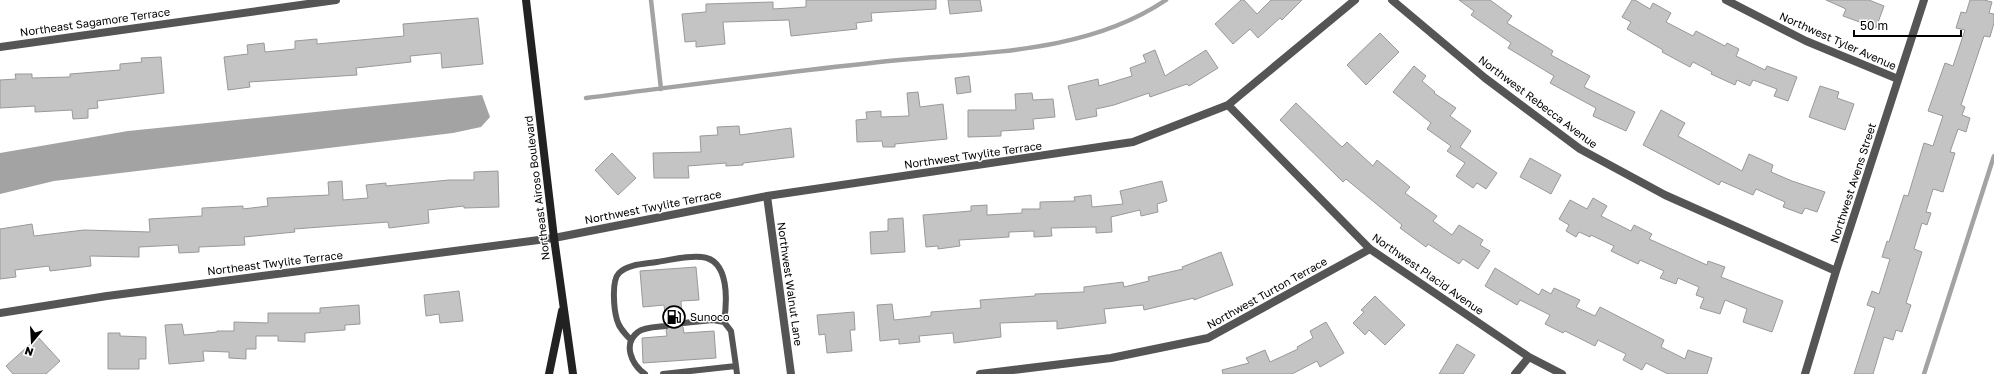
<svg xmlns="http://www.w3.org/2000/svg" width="1994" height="374" font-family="'Golos Text',sans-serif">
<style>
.water{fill:#a3a3a3}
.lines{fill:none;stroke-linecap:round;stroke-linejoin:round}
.stream{stroke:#a3a3a3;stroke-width:4.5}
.building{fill:#c4c4c4;stroke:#999}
.service{stroke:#555;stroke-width:6}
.minor{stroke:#555;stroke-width:8}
.secondary{stroke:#222;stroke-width:8}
.labels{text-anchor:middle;stroke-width:3;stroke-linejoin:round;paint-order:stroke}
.street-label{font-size:11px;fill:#000;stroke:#fff}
.poi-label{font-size:11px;fill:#000;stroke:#fff;text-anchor:start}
</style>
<rect width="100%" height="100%" fill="#fff"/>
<path class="water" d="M482 95 490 117 481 127 453 133 54 181 0 194V153L128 131Z"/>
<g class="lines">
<path class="stream" d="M651 0 661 89
M586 98C681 86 776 73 871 63 969 51 1080 58 1166 0
M1924 374 1994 156"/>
</g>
<path class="building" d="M806 0H936V9L871 13 872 21 856 23 857 29 791 36 789 20 723 22 725 44 696 47V41L685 42 682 14 706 12V4L773 2V9L806 7Z
M948 0H980L982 11 950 14Z
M1241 0H1244L1257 14 1271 0H1302L1282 20 1280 18 1258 38 1250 29 1233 44 1215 24Z
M1459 0H1490L1512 16 1507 23 1553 51 1551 55 1590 76 1584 87 1635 112 1626 131 1593 116 1596 108 1550 83 1554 76 1508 48 1511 43 1471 15 1474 11Z
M1632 0H1635L1650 9 1653 3 1671 13 1666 22 1693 36 1696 31 1725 46 1727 43 1739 49 1736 56 1765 70 1767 66 1797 77 1788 101 1774 96 1777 89 1753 80 1750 86 1737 80 1735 85 1711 74 1712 72 1693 62 1690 67 1662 52 1663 50 1627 29 1631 22 1622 17Z
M1826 0H1869L1884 6 1876 28 1843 16 1846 9Z
M1970 0H1984L1992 2 1989 13 1994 14V23L1990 37 1984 36 1961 105 1965 107 1962 115 1970 118 1966 132 1958 129 1950 152 1955 153 1943 192 1933 189 1926 212 1931 213 1927 225 1922 223 1914 249 1922 252 1906 303 1911 305 1902 332 1896 330 1893 340 1884 337 1873 374H1854L1875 308 1867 305 1872 291 1879 294 1890 259 1882 257 1887 241 1889 242 1904 195 1908 196 1924 143 1933 146 1943 116 1928 111 1945 63 1953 66 1965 30 1956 28 1961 12 1966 13Z
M478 18 483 64 442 68 441 53 410 56 411 62 356 68 357 75 249 82 250 87 228 90 224 57 248 54 247 45 264 43 265 52 295 49V41L317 39V44L404 36 403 24Z
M1380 33 1399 52 1366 85 1347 65Z
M1155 50 1165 76 1206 50 1218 68 1189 86 1187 84 1150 97 1149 93 1114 105 1096 109 1097 116 1076 120 1068 86 1098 79 1099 86 1132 76 1130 68 1146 62 1143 55Z
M161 57 164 93 97 101 98 108 88 109V118L73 119 72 110 35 112V106L0 108V80L16 79 15 74H32V78L70 77V74L120 70V64L142 62 141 58Z
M1414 66 1426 76 1422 81 1435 92 1434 93 1456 108 1450 116 1471 131 1460 147 1497 173 1486 189 1477 183 1473 188 1456 176 1465 163 1447 151 1451 146 1427 129 1431 123 1393 92Z
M969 76 971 92 957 94 955 78Z
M1820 86 1839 92 1837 98 1854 104 1845 130 1809 117Z
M918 92 920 107 943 104 947 139 895 144V147H883L882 141 857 142 856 120 867 119 866 112 881 111V117L909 116 907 93Z
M1032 93 1033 100 1053 99 1055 117 1033 119 1034 129 1001 131V136L968 137V110H1016L1015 94Z
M1296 103 1342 147 1347 142 1373 166 1377 160 1410 187 1405 193 1437 216 1433 221 1452 235 1459 225 1483 240 1480 245 1490 251 1478 269 1463 259 1459 264 1428 244 1426 247 1400 228 1402 225 1346 179 1343 182 1280 120Z
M1661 110 1685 123 1678 136 1742 171 1749 154 1773 165 1771 172 1792 181 1825 192 1817 212 1805 208 1802 214 1783 207 1785 202 1756 189 1753 195 1721 181 1719 185 1643 145Z
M739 126 740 135 791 128 794 157 743 163V165L726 166V163L688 166 689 178H654L653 153 701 152 700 136 718 135 717 127Z
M612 153 636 178 618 195 595 170Z
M1530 158 1561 175 1551 194 1520 177Z
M498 171 499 207 464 208V206L428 210 429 223 389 228 388 222 294 229 295 232 244 237 245 245 199 247V252L179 253 178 245 139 247V257L90 256 91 266 50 271 49 266 15 270 16 277 0 279V229L32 224 34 236 84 230 150 232 149 219 202 216V208L243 206V209L268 206 267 198 329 195 328 182 342 181 343 200 368 198 366 185 386 183V186L449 180H474V172Z
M1162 181 1167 201 1157 204 1158 212 1141 216 1140 210 1111 217 1112 232 1096 233V227L1051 228 1052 236 1034 237V231L1009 232V237L959 240 960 246 938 249V246L926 247 923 215 971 211V206L987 205V215L1022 213V209H1040V202L1075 201 1074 197 1091 195 1092 207 1123 204 1120 191Z
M1593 198 1607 206 1601 216 1631 231 1634 225 1652 234 1649 239 1707 265 1708 261 1725 267 1721 277 1783 301 1772 332 1743 322 1747 309 1725 300 1720 314 1700 308 1704 298 1696 295 1699 287 1678 278 1676 284 1660 278 1664 271 1640 260 1638 264 1611 251 1614 246 1591 235 1590 237 1579 232 1576 237 1566 231 1569 225 1559 219 1570 200 1587 209Z
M903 218 905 252 871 254 870 232 888 231V219Z
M1221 252 1233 285 1194 300V298L1144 310 1143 305 1104 309 1106 323 1057 329V321L1000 323 1001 337 954 343 953 333 919 336 920 342 899 344V339L880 341 877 305 892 304 894 320 931 316V312L981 308 980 300 1035 296V294L1084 292V287L1123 282 1124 287 1149 281 1148 277 1183 269 1182 267Z
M696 267 699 300 681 301 682 319 679 324 683 327 684 333 714 331 716 358 643 363 642 338 667 336 666 330 670 326 666 322 664 305 643 307 640 271Z
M1495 268 1539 295 1542 289 1551 294 1554 288 1580 300 1576 307 1595 316 1600 307 1664 340 1661 347 1685 359 1688 350 1712 358 1707 374H1668L1646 363 1642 370 1623 360 1626 354 1598 340 1595 346 1565 331 1563 333 1545 324 1550 315 1520 300 1517 305 1485 286Z
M459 291 463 321 440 323 439 314 426 316 424 295Z
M1375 296 1405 325 1385 345 1369 330 1365 335 1353 323 1364 312 1361 310Z
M359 305 360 324 345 325V330L305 333V342L278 341V336H256V349H246V359L229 358V352L203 351 204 361 169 364 165 325 182 324 184 335 217 332V331H234V322L268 323V313H320V308Z
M854 312 855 330H850L852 351 827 353 825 334 819 335 817 315Z
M1326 322 1344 353 1320 367 1317 361 1292 374H1223L1222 370 1249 363 1246 358 1265 350 1270 362 1298 349 1297 347 1313 338 1310 331Z
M108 333H120V336L146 337V359H139V369H108Z
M38 337 60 361 46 374H13L6 366Z
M1457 344 1475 355 1463 374H1439Z"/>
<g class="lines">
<path class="service" d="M683 323 713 320 724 322 731 331 736 366
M631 340C625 334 619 328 617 320 614 310 611 281 619 273 628 264 645 264 657 262 671 260 688 255 702 257 730 260 727 302 724 322
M645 374C632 365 622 344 638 332 644 327 658 327 666 326
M663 374 736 366 737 374"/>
<path class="minor" d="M1392 0 1485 78 1580 149 1665 195 1836 271
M1726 0 1806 41 1898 79
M0 47 336 0
M1228 105 1370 249 1529 357 1562 374
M767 196 791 374
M0 313 107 296 554 238 767 196 1133 142 1228 105 1355 0
M980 374 1111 358 1208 338 1370 249
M1515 374 1529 357
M1805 374 1836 271 1924 0"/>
<path class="secondary" d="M526 0 554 238 573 374
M549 374 562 311"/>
</g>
<defs>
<g id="fuel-ring" transform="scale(1.15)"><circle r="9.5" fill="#fff" stroke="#000" stroke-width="1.5"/><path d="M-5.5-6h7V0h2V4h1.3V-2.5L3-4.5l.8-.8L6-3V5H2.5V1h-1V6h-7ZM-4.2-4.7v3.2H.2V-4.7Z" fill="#000"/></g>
</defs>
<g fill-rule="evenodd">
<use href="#fuel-ring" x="674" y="317"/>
</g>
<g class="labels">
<g class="street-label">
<text transform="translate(95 22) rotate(-8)" y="4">Northeast Sagamore Terrace</text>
<text transform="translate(1838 41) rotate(24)" y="4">Northwest Tyler Avenue</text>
<text transform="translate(1538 102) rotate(37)" y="4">Northwest Rebecca Avenue</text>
<text transform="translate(973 155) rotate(-8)" y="4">Northwest Twylite Terrace</text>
<text transform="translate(1853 183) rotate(-72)" y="4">Northwest Avens Street</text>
<text transform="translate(537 188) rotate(-97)" y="4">Northeast Airoso Boulevard</text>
<text transform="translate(653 207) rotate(-11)" y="4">Northwest Twylite Terrace</text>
<text transform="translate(275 263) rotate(-7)" y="4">Northeast Twylite Terrace</text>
<text transform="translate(1428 274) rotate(35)" y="4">Northwest Placid Avenue</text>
<text transform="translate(790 284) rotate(82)" y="4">Northwest Walnut Lane</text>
<text transform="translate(1267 293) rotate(-29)" y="4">Northwest Turton Terrace</text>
</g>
<g class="poi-label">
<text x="690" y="321">Sunoco</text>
</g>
</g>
<g transform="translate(32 342) rotate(198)" stroke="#ffffff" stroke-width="3" paint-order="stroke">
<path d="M0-3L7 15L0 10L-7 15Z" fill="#000000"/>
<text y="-6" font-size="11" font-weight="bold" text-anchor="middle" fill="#000000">N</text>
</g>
<path d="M1854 30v6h107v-6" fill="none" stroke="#000000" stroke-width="2"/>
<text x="1860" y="30" font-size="12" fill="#000000" stroke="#ffffff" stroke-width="3" paint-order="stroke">50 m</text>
</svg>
